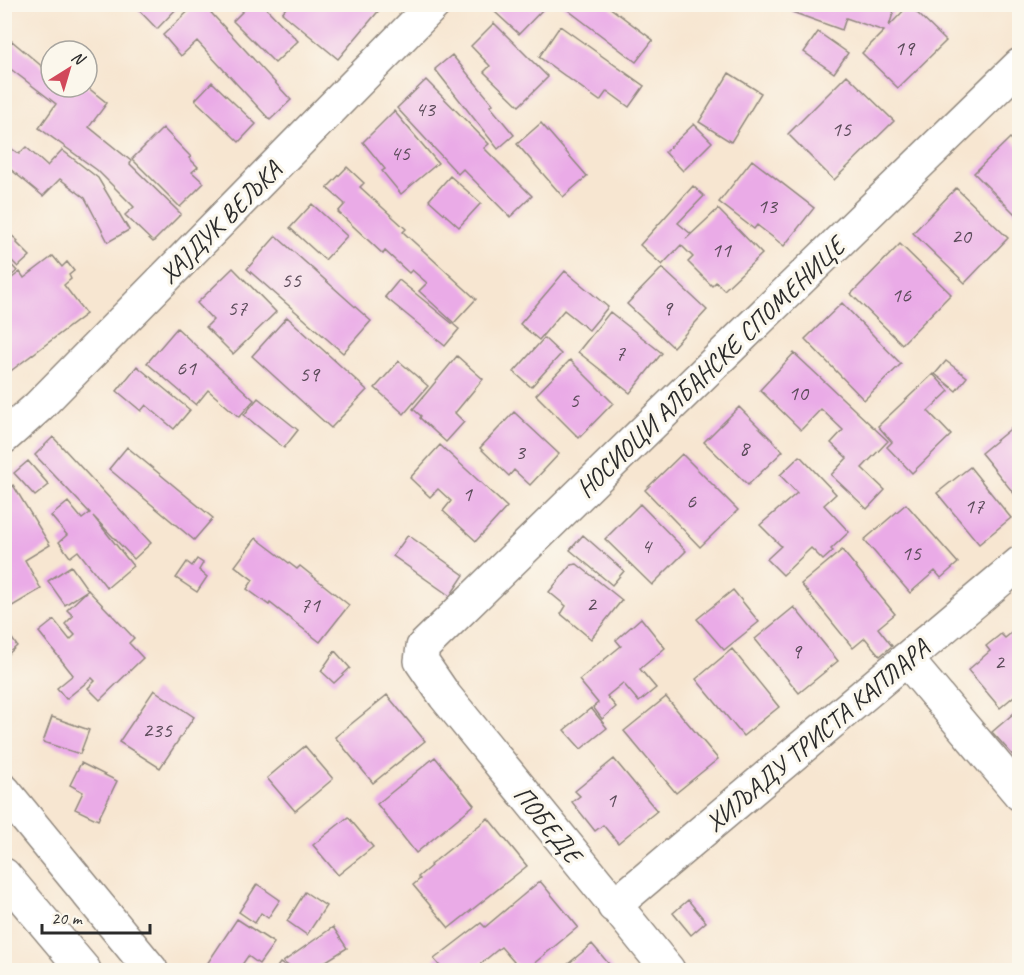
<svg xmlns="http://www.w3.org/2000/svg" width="1024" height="975" font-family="Caveat,sans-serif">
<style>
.building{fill:#eaabe7}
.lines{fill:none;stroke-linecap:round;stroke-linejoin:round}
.street-casing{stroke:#91887e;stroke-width:36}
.secondary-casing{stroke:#91887e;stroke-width:36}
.street{stroke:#fff;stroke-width:33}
.secondary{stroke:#fff;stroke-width:33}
.labels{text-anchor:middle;stroke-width:6;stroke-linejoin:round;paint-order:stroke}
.number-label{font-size:22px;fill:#5b4b5a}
.street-label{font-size:26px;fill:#2b2b2b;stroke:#fbf7ec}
</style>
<rect width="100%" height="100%" fill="#fbf7ec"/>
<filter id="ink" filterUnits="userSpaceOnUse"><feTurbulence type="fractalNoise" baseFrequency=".0167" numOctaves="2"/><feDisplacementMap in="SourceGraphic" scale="12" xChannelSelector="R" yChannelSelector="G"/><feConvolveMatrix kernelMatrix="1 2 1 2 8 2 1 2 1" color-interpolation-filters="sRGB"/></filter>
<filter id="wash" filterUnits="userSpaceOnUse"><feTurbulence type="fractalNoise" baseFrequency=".008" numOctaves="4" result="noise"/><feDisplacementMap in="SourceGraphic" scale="24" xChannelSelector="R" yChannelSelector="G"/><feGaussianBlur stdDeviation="1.35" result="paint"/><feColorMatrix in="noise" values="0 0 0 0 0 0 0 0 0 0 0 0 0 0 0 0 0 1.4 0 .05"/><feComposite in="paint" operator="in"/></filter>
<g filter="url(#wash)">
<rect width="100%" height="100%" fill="#f7e6d1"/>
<g id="blocks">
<path class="building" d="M133 4H181L157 29Z
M196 4H203L291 100 270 120 197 41 181 56 163 35Z
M250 4H262L298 41 275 63 233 21Z
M289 4H377L381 8 338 59 282 13Z
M560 4H605L653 40 636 62Z
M795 4H896L889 26 909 5 946 41 898 88 862 53 884 31 846 18 842 30 792 12Z
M503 5H547L519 34 495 12Z
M494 23 548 77 519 106 484 72 490 66 471 46Z
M560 26 644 86 629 107 607 91 600 101 539 57Z
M818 32 848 53 834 73 804 52Z
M12 41 51 74V87H67L75 93 79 87H87L107 103 89 127 131 161 130 164 181 214 153 242 125 215 134 207 97 170 39 128 56 104 4 64V51Z
M452 55 493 104 490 106 514 135 498 149 435 69Z
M729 73 761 93 731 142 699 122Z
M847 75 894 121 834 180 788 134Z
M426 80 489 144 484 148 532 196 510 217 463 169 458 174 397 108Z
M212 82 256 124 239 142 195 100Z
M394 111 438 163 401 194 382 171 385 169 363 142Z
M541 123 587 176 563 197 517 144Z
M694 124 712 142 683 171 665 152Z
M163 128 191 157 189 158 198 167 192 172 204 183 180 207 132 159Z
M1010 138 1020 147V219L974 173Z
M4 143 19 154 26 147 47 166 62 150 98 178 129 230 108 242 85 198 60 179 43 196 4 164Z
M752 160 814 208 784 246 757 225 754 229 719 202Z
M347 167 364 183 360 187 406 229 403 232 476 299 454 323 419 291 427 283 412 270 409 273 385 251 383 254 338 212 345 204 327 188Z
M450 176 481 203 459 227 429 200Z
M693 186 704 196 678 223 691 234 686 239 718 209 762 254 724 290 716 282 712 286 688 262 693 257 681 245 662 265 640 245Z
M956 188 1008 238 965 283 913 233Z
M312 204 347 236 325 260 290 228Z
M4 229 18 241 17 243 30 256 18 267 4 253Z
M276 236 371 321 343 353 247 269Z
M900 244 951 294 902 344 851 294Z
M53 256 62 267 67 262 74 271 69 275 71 279 64 285 86 314 4 376V284L20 272 24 278Z
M4 257 17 271 4 282Z
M233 268 276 312 233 354 206 327 213 320 197 303Z
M662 268 707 310 673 347 627 304Z
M565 271 608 307 589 330 564 310 539 340 520 324Z
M399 280 459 329 445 346 385 297Z
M842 303 901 364 864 400 805 339Z
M610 312 662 353 630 393 578 352Z
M287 317 367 390 331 428 252 356Z
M177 328 254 400 239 417 208 390 196 405 147 363Z
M544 338 561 354 531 387 514 372Z
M794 353 888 441 862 468 885 490 867 509 831 475 847 458 831 443 843 430 821 409 801 430 760 390Z
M457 356 483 379 455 413 464 422 446 442 420 418 421 416 413 409Z
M570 360 613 403 579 438 536 395Z
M399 361 428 386 404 414 375 388Z
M946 361 967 377 956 391 935 374Z
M137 366 190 410 174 429 146 405 141 411 117 391Z
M933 374 949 391 928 411 951 435 912 473 887 447 892 442 878 426Z
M258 398 298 430 284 448 244 415Z
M739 407 783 451 748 485 704 442Z
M514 412 559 454 530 485 514 470 509 476 480 448Z
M1020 421V501L981 453Z
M53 437 151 543 134 559 93 516 133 566 107 588 78 551 70 557 59 542 67 535 51 516 68 502 82 519 90 513 35 455Z
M440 445 507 507 476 541 443 511 451 501 438 489 430 497 410 478Z
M127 447 213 518 194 540 109 469Z
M682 454 738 510 700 547 645 490Z
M800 456 836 494 824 505 849 532 831 549 833 551 823 560 811 548 783 575 767 559 781 546 760 525 797 493 780 475Z
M28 461 49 485 35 496 14 473Z
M970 467 1011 518 979 544 937 493Z
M13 485 50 545 25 560 41 589 4 611V492Z
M640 504 686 551 652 585 605 539Z
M906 504 958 563 941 578 935 571 910 593 864 540Z
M408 535 464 575 450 596 393 556Z
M583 535 624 571 612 585 570 550Z
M256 538 297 569 300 566 349 605 320 642 270 603 269 605 247 589 253 580 235 566Z
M842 550 895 614 878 628 892 646 880 656 865 638 853 648 801 584Z
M197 559 203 563 199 570 207 577 197 592 176 578 187 562 192 566Z
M577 564 622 600 591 639 561 614 566 606 549 592 571 565Z
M71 566 88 590 65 605 48 581Z
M88 590 134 638 129 643 143 658 100 700 88 688 95 681 92 678 66 699 57 688 73 675 39 632 54 620 70 640 75 635 65 624 73 616 67 610Z
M733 590 759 622 724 650 697 619Z
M794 607 838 661 799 693 755 639Z
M641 618 665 648 640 669 656 688 639 702 623 683 607 696 616 707 602 719 593 707 598 703 579 680 621 646 616 640Z
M1020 626V691L1000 708 968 670 990 651 986 646 1001 634 1005 638Z
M4 627 17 646 4 658Z
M732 649 779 707 743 736 696 679Z
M335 651 350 668 334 683 321 671Z
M154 690 194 717 160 768 119 742Z
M387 695 425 741 373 783 335 737Z
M666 697 718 759 676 793 624 731Z
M591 708 607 728 581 749 564 730Z
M1020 708V763L992 732Z
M52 717 89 730 80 754 43 742Z
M305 746 333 779 295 811 267 778Z
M435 757 474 805 416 853 377 804Z
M614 759 657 811 618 843 603 825 595 831 572 802 580 796 575 791Z
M81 763 117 781 98 820 75 809 83 792 70 785Z
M348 817 373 847 338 875 313 845Z
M488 818 527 866 449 928 413 885 420 879 418 877 431 866 430 865Z
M540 881 578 927 526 970H521L501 947 473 970H443L434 959 481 923 485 927Z
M257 884 280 900 268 918 261 913 255 923 239 912Z
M305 892 326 906 307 935 287 921Z
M688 900 706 922 691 935 673 913Z
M237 919 274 943 259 964 248 956 239 969 242 970H203Z
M333 927 347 948 312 970H294L283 962Z
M592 944 614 970H561Z
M280 963 291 970H275Z"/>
</g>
</g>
<g filter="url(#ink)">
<use href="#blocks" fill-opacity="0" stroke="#91887e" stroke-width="1.5"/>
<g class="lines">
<g class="street-casing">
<path id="street" d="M4 437 38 407 434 4
M906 659 1020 794
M614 906 1020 563
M668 970 445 696 421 661 423 647 1020 65"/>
</g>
<g class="secondary-casing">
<path id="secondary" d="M4 791 151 970
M4 875 84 970"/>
</g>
<use href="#street" class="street"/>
<use href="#secondary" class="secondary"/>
</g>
</g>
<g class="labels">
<g class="number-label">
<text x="904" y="55">19</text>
<text x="425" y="116">43</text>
<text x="841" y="136">15</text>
<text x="400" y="160">45</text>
<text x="767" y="213">13</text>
<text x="961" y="243">20</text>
<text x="721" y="257">11</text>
<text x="291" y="287">55</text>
<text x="901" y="302">16</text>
<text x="237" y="315">57</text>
<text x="667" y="315">9</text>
<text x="620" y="360">7</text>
<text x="186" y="375">61</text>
<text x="309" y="381">59</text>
<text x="798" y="400">10</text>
<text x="574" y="407">5</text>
<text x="744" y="455">8</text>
<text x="520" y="459">3</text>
<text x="467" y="501">1</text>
<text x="691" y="508">6</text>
<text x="974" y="513">17</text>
<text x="646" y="553">4</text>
<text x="911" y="560">15</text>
<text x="591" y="611">2</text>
<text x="310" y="612">71</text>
<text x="796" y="658">9</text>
<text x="999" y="669">2</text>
<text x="157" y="737">235</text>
<text x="611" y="807">1</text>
</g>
<g class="street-label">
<text transform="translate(220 222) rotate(-45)" y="9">ХАЈДУК ВЕЉКА</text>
<text transform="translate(710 367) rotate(-44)" y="9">НОСИОЦИ АЛБАНСКЕ СПОМЕНИЦЕ</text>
<text transform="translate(817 735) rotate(-40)" y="9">ХИЉАДУ ТРИСТА КАПЛАРА</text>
<text transform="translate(548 824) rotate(51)" y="9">ПОБЕДЕ</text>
</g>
</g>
<rect width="1024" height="975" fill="none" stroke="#fbf7ec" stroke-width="24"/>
<g transform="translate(69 69) rotate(37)"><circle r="28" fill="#fbf7ec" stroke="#a8a59f" stroke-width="1.5"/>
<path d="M0-4.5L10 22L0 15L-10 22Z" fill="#d1495b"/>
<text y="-9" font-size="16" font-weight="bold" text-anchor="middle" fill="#2b2b2b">N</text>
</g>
<path d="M42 924v9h108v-9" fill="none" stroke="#2b2b2b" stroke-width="3"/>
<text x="51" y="924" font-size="18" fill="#2b2b2b" stroke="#fbf7ec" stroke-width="4.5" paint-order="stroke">20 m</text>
</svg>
